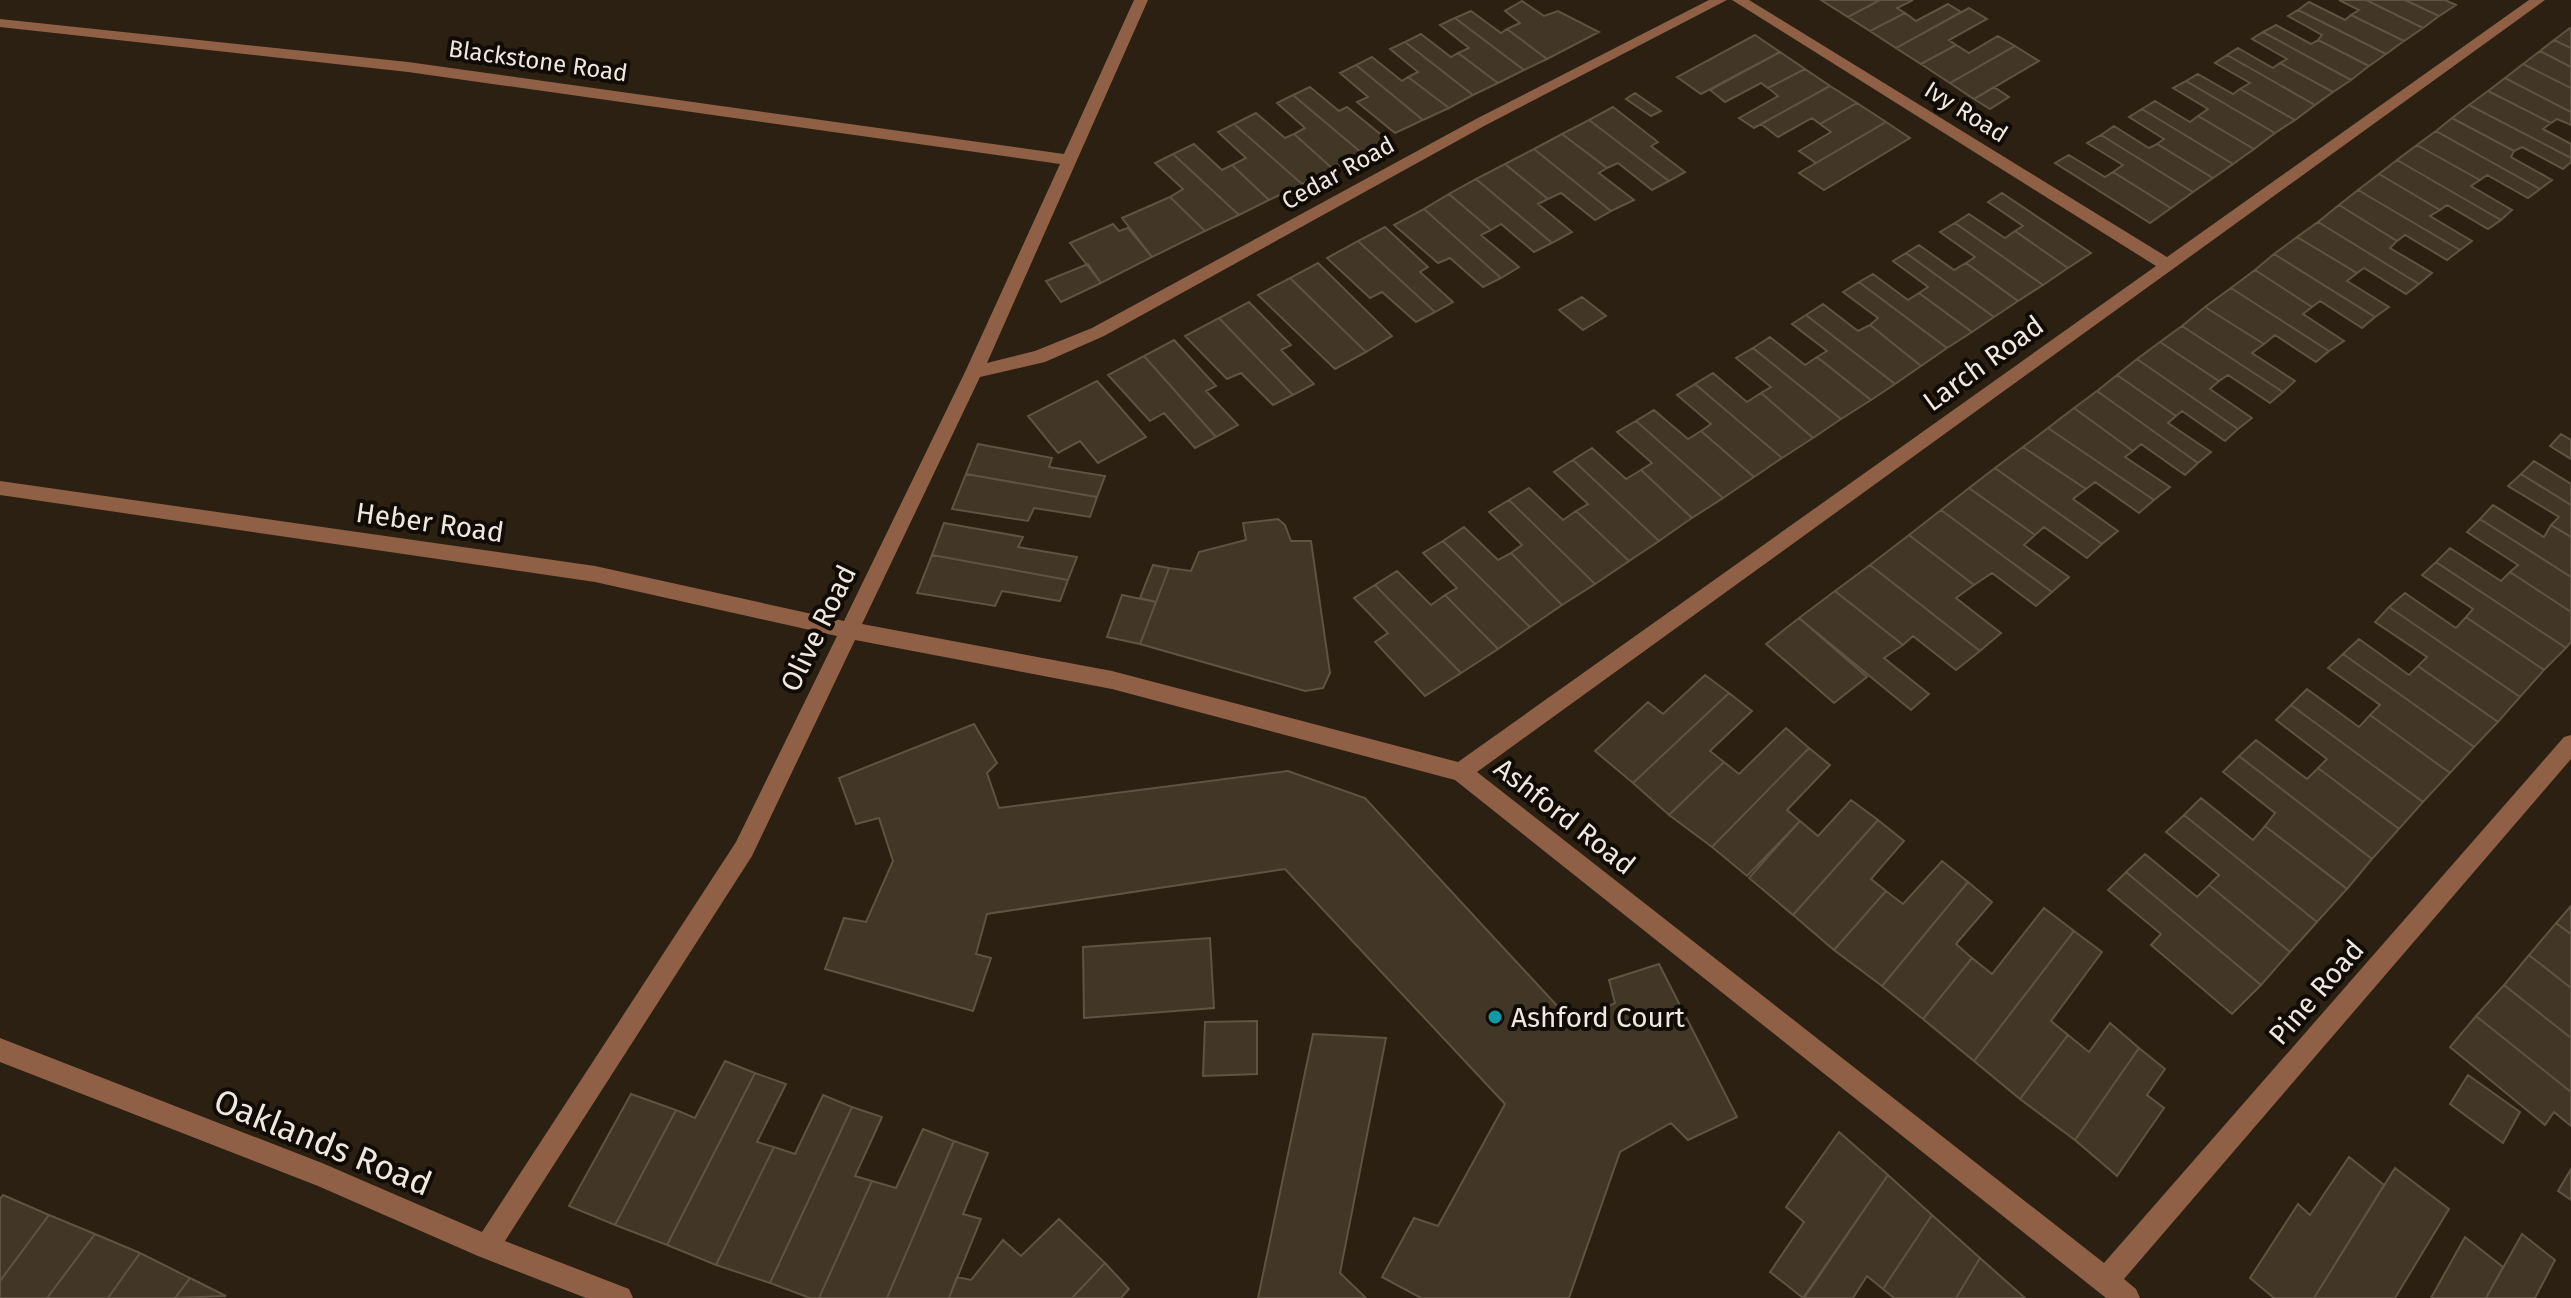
<svg xmlns="http://www.w3.org/2000/svg" width="2571" height="1298" font-family="'Fira Sans',sans-serif">
<style>
.building{fill:#423627;stroke:#5f5342;stroke-width:2}
.lines{fill:none;stroke-linecap:round;stroke-linejoin:round}
.minor{fill:#8f6045;fill-rule:evenodd}
.culture-dot{fill:#0f9aa8;stroke:#100b05;stroke-width:3}
.labels{text-anchor:middle;stroke-width:8;stroke-linejoin:round;paint-order:stroke}
.far-street-label{font-size:24px;fill:#f0e8df;stroke:#100b05}
.street-label{font-size:28px;fill:#f0e8df;stroke:#100b05}
.poi-label{font-size:28px;fill:#f0e8df;stroke:#100b05;text-anchor:start}
.near-street-label{font-size:34px;fill:#f0e8df;stroke:#100b05}
</style>
<rect width="100%" height="100%" fill="#2b2011"/>
<path class="building" d="M1821 0H1880L1848 17Z
M1880 0H1913L1897 8 1905 13 1870 31 1848 17Z
M2339 0H2366L2423 28 2404 41 2351 15 2359 10Z
M2366 0H2405L2439 16 2423 28Z
M2405 0H2445L2456 5 2439 16Z
M1522 1 1544 16 1558 11 1599 32 1547 59 1507 29 1520 23 1505 11Z
M2309 2 2345 20 2351 15 2404 41 2386 54 2298 10Z
M1948 4 1961 12 1896 48 1870 31 1905 13 1916 21Z
M1969 8 1987 19 1949 40 1956 45 1921 64 1896 48Z
M2298 10 2386 54 2369 66 2318 40 2322 35 2288 16Z
M1471 11 1501 33 1507 29 1547 59 1524 70 1455 18Z
M1455 18 1524 70 1498 83 1458 53 1469 48 1440 25Z
M2276 25 2311 44 2318 40 2369 66 2351 80 2263 32Z
M2570 28 2571 29V48L2554 40Z
M2263 32 2351 80 2333 92 2280 63 2287 59 2252 39Z
M1421 34 1451 57 1458 53 1498 83 1473 95 1405 42Z
M1755 35 1780 52 1701 94 1677 77Z
M1998 36 2015 46 1950 83 1921 64 1956 45 1969 53Z
M2554 40 2571 48V67L2540 51Z
M1405 42 1473 95 1449 108 1408 77 1418 72 1390 49Z
M2015 46 2039 61 1974 99 1950 83Z
M2238 48 2273 68 2280 63 2333 92 2315 105 2227 55Z
M2540 51 2571 67V88L2523 64Z
M1780 52 1805 69 1768 88 1761 83 1725 102 1710 90Z
M2227 55 2315 105 2295 120 2240 89 2250 83 2215 63Z
M1372 57 1402 81 1408 77 1449 108 1423 120 1356 65Z
M2523 64 2571 88V112L2505 78Z
M1356 65 1423 120 1395 133 1357 102 1368 97 1340 73Z
M1805 69 1830 86 1754 128 1739 118 1778 96 1768 88Z
M2198 74 2233 94 2240 89 2295 120 2275 133 2186 81Z
M2505 78 2571 112V125L2557 119 2551 123 2488 91Z
M2186 81 2275 133 2254 149 2198 116 2208 109 2173 88Z
M1830 86 1857 103 1820 124 1812 118 1778 137 1761 124Z
M1310 87 1339 111 1347 107 1389 141 1363 154 1293 95Z
M1994 87 2009 97 1990 109 1974 99Z
M2488 91 2551 123 2543 129 2571 144V158L2469 105Z
M1635 93 1661 111 1651 116 1626 99Z
M1293 95 1363 154 1333 169 1294 134 1305 128 1277 103Z
M2155 101 2190 122 2198 116 2254 149 2233 164 2142 109Z
M1857 103 1886 122 1816 163 1799 151 1831 132 1820 124Z
M2469 105 2571 158V162L2563 169 2522 147 2514 151 2452 118Z
M1613 107 1658 142 1651 146 1685 172 1669 181 1589 120Z
M2142 109 2233 164 2213 178 2157 144 2164 139 2129 117Z
M1256 113 1285 138 1294 134 1333 169 1302 184 1234 124Z
M2452 118 2514 151 2511 157 2552 180 2540 189 2436 131Z
M1589 120 1669 181 1652 190 1618 163 1607 168 1562 134Z
M1886 122 1910 138 1824 190 1799 173Z
M1234 124 1302 184 1269 200 1232 165 1246 158 1218 132Z
M2114 126 2149 148 2157 144 2213 178 2193 192 2101 135Z
M2436 131 2540 189 2528 198 2487 175 2480 180 2417 145Z
M1562 134 1607 168 1599 173 1634 200 1611 211 1534 149Z
M2101 135 2193 192 2171 208 2113 172 2123 165 2087 143Z
M1194 144 1222 170 1232 165 1269 200 1239 215 1173 154Z
M2417 145 2480 180 2471 186 2512 210 2501 220 2397 160Z
M1534 149 1611 211 1595 220 1561 193 1548 199 1505 164Z
M1173 154 1239 215 1205 231 1170 197 1183 189 1155 163Z
M2069 155 2105 177 2113 172 2171 208 2150 223 2055 163Z
M2397 160 2501 220 2488 229 2447 205 2440 210 2379 174Z
M1505 164 1548 199 1538 204 1572 232 1552 243 1476 179Z
M2379 174 2440 210 2430 216 2472 241 2460 250 2358 190Z
M1476 179 1552 243 1534 252 1501 224 1491 230 1449 194Z
M2358 190 2460 250 2447 260 2405 235 2397 241 2339 205Z
M2002 193 2091 253 2068 268 2015 231 2023 226 1988 202Z
M1449 194 1491 230 1481 235 1519 267 1501 278 1424 209Z
M1170 197 1205 231 1152 257 1122 218Z
M2339 205 2397 241 2390 248 2432 273 2419 284 2318 222Z
M1424 209 1501 278 1483 287 1450 258 1438 263 1394 225Z
M1969 214 2005 238 2015 231 2068 268 2043 285 1955 223Z
M2318 222 2419 284 2406 294 2364 268 2357 273 2297 237Z
M1955 223 2043 285 2018 301 1966 263 1975 257 1940 232Z
M1113 224 1119 231 1128 228 1152 257 1101 283 1070 243Z
M1385 227 1428 267 1420 272 1453 302 1435 312 1358 241Z
M2297 237 2357 273 2347 281 2389 307 2375 317 2274 254Z
M1358 241 1435 312 1416 322 1382 292 1370 298 1327 258Z
M1919 245 1954 270 1966 263 2018 301 1994 317 1906 253Z
M1906 253 1994 317 1972 332 1919 293 1928 287 1893 261Z
M2274 254 2375 317 2362 328 2320 301 2312 307 2255 270Z
M1318 263 1392 336 1366 352 1290 278Z
M1088 264 1101 283 1061 302 1046 281Z
M2255 270 2312 307 2303 314 2344 341 2329 351 2231 288Z
M1873 274 1908 300 1919 293 1972 332 1947 348 1859 282Z
M1290 278 1366 352 1335 369 1258 295Z
M1859 282 1947 348 1921 366 1870 325 1878 318 1843 292Z
M2231 288 2329 351 2316 362 2275 335 2264 344 2205 307Z
M1582 297 1606 316 1583 330 1559 310Z
M1249 302 1291 345 1281 350 1314 384 1293 395 1219 318Z
M1823 304 1858 331 1870 325 1921 366 1895 384 1806 315Z
M2205 307 2264 344 2252 353 2295 381 2283 392 2182 326Z
M1806 315 1895 384 1871 400 1817 357 1827 351 1792 324Z
M1219 318 1293 395 1273 405 1241 373 1227 379 1185 336Z
M2182 326 2283 392 2270 403 2228 375 2219 381 2160 342Z
M1770 337 1805 365 1817 357 1871 400 1841 419 1753 348Z
M1174 340 1216 386 1206 391 1238 425 1216 437 1144 356Z
M2160 342 2219 381 2210 389 2252 418 2238 429 2137 359Z
M1753 348 1841 419 1813 438 1761 393 1771 387 1736 358Z
M1144 356 1216 437 1195 448 1164 413 1150 421 1108 375Z
M2137 359 2238 429 2225 441 2182 411 2176 416 2117 375Z
M1713 373 1747 402 1761 393 1813 438 1782 458 1695 384Z
M2117 375 2176 416 2168 423 2211 452 2198 463 2097 391Z
M1097 381 1146 437 1098 463 1080 441 1058 453 1028 416Z
M1695 384 1782 458 1754 477 1701 431 1711 424 1677 395Z
M2097 391 2198 463 2185 475 2141 444 2133 451 2074 408Z
M2074 408 2133 451 2125 457 2170 487 2154 500 2048 428Z
M1654 410 1688 439 1701 431 1754 477 1723 498 1636 421Z
M1636 421 1723 498 1692 518 1641 470 1652 463 1617 432Z
M2048 428 2154 500 2139 513 2095 482 2086 489 2023 447Z
M2561 434 2571 440V459L2550 446Z
M978 444 1052 458 1049 467 1105 476 1097 497 966 474Z
M2023 447 2086 489 2073 499 2118 531 2102 544 1995 468Z
M1592 448 1626 479 1641 470 1692 518 1659 541 1573 460Z
M1573 460 1659 541 1629 561 1576 511 1588 504 1554 472Z
M2534 461 2571 484V505L2521 474Z
M1995 468 2102 544 2087 558 2044 527 2035 535 1969 488Z
M966 474 1097 497 1090 517 1034 508 1028 521 952 509Z
M2521 474 2571 505V537L2551 525 2559 517 2508 486Z
M1529 488 1563 520 1576 511 1629 561 1595 584 1509 500Z
M1969 488 2035 535 2024 545 2069 577 2052 592 1941 510Z
M1509 500 1595 584 1562 605 1511 553 1522 545 1489 512Z
M2493 505 2544 537 2551 525 2571 537V577L2480 519Z
M1941 510 2052 592 2036 606 1992 573 1974 585 1909 535Z
M1278 519 1285 525 1291 541H1311L1330 673 1323 688 1305 691 1140 644 1169 568 1191 571 1199 552 1246 540 1243 523Z
M2480 519 2571 577V612L2510 572 2518 565 2467 532Z
M944 523 1023 537 1018 547 1077 557 1068 580 932 555Z
M1464 527 1498 560 1511 553 1562 605 1530 627 1443 541Z
M1909 535 1974 585 1956 598 2001 633 1980 651 1870 565Z
M1443 541 1530 627 1498 649 1445 595 1457 588 1423 553Z
M2450 548 2501 581 2510 572 2571 612V642L2566 648 2436 562Z
M932 555 1068 580 1060 601 1002 591 995 606 917 593Z
M2436 562 2566 648 2544 670 2466 617 2473 609 2422 575Z
M1153 565 1169 568 1156 602 1140 598Z
M1870 565 1980 651 1956 670 1913 636 1903 645 1835 591Z
M1397 571 1431 605 1445 595 1498 649 1461 673 1375 585Z
M1375 585 1461 673 1425 696 1375 642 1388 633 1354 598Z
M1835 591 1903 645 1884 658 1929 694 1911 710 1799 618Z
M2405 593 2456 628 2466 617 2544 670 2520 697 2389 607Z
M1122 595 1156 602 1140 644 1107 637Z
M2389 607 2520 697 2498 722 2418 666 2427 657 2375 622Z
M1799 618 1867 677 1834 703 1766 644Z
M2359 639 2409 675 2418 666 2498 722 2474 747 2343 654Z
M2343 654 2474 747 2450 773 2370 715 2380 705 2328 668Z
M1705 675 1729 693 1633 783 1595 751 1648 702 1663 714Z
M2307 689 2359 727 2370 715 2450 773 2423 802 2291 705Z
M1729 693 1752 711 1710 751 1724 762 1669 815 1633 783Z
M2291 705 2423 802 2399 829 2318 768 2327 759 2276 720Z
M974 724 997 763 987 773 999 808 1288 771 1365 798 1573 1023 1615 1003 1609 980 1659 964 1737 1117 1688 1140 1671 1123 1620 1152 1569 1298H1421L1382 1277 1414 1218 1438 1226 1505 1104 1285 869 987 914 976 954 991 958 973 1011 825 969 844 918 866 922 893 861 879 818 856 824 839 778Z
M1786 728 1809 748 1712 847 1669 815 1724 762 1739 774Z
M2256 740 2307 779 2318 768 2399 829 2372 859 2239 756Z
M1809 748 1830 765 1787 810 1800 821 1747 876 1712 847Z
M2239 756 2372 859 2347 889 2265 826 2275 813 2223 772Z
M2201 798 2253 840 2265 826 2347 889 2317 922 2184 815Z
M1851 800 1878 820 1793 915 1749 878 1800 821 1818 836Z
M2184 815 2317 922 2290 952 2209 885 2219 875 2166 832Z
M1878 820 1904 841 1871 879 1886 891 1834 950 1793 915Z
M2145 854 2197 897 2209 885 2290 952 2261 985 2126 872Z
M1942 861 1968 882 1882 986 1834 950 1886 891 1903 904Z
M2126 872 2261 985 2232 1014 2151 945 2161 934 2108 890Z
M1968 882 1992 902 1956 944 1972 958 1923 1019 1882 986Z
M2571 906V934L2556 923Z
M2044 908 2074 931 1974 1061 1923 1019 1972 958 1992 974Z
M2556 923 2571 934V988L2529 955Z
M2074 931 2102 952 2051 1021 2068 1035 2020 1099 1974 1061Z
M1210 938 1214 1008 1084 1018 1083 947Z
M2529 955 2571 988V1038L2504 985Z
M2504 985 2571 1038V1092L2476 1016Z
M2476 1016 2571 1092V1126L2554 1112 2545 1125 2450 1047Z
M1257 1021V1074L1203 1076 1205 1022Z
M2110 1023 2139 1048 2075 1140 2020 1099 2068 1035 2089 1052Z
M1313 1034 1386 1038 1340 1273 1366 1298H1258Z
M2139 1048 2165 1069 2147 1095 2164 1108 2117 1176 2075 1140Z
M725 1061 755 1073 667 1245 615 1225 676 1110 695 1118Z
M755 1073 786 1084 757 1142 774 1147 716 1265 667 1245Z
M2468 1075 2520 1112 2503 1143 2450 1104Z
M631 1094 676 1110 615 1225 569 1206Z
M823 1095 852 1107 770 1283 716 1265 774 1147 795 1154Z
M852 1107 882 1117 855 1176 872 1181 819 1298H810L770 1283Z
M923 1129 954 1141 887 1298H819L872 1181 896 1188Z
M1839 1132 1888 1175 1803 1298 1770 1272 1804 1222 1786 1207Z
M954 1141 988 1153 963 1214 981 1219 949 1298H887Z
M2349 1157 2384 1185 2314 1298H2274L2250 1278 2298 1204 2310 1215Z
M2395 1168 2449 1209 2395 1298H2314Z
M2571 1169V1200L2558 1191Z
M1888 1175 1932 1215 1883 1289 1867 1276 1853 1298H1804Z
M3 1195 49 1215 0 1281V1199Z
M49 1215 95 1234 47 1298H0V1281Z
M1932 1215 1980 1258 1956 1298H1894L1883 1289Z
M1059 1219 1105 1263 1072 1298H949L957 1277 971 1280 1003 1240 1021 1256Z
M95 1234 140 1253 108 1298H47Z
M2522 1234 2555 1260 2535 1298H2486Z
M2465 1237 2503 1267 2486 1298H2431Z
M140 1253 190 1278 175 1298H108Z
M1980 1258 2025 1298H1956Z
M1105 1263 1129 1289 1121 1298H1072Z
M190 1278 226 1296 175 1298Z"/>
<g class="lines">
<path class="minor" d="M1134 0H1148L987 363 1035 351 1092 328 1476 119 1709 0H1727L1486 125 1104 336 1045 362 980 377 862 624 1112 671 1458 762 2156 266 1732 0H1749L2167 257 2529 0H2545L1477 772 2104 1263 2564 737 2571 735V759L2124 1279 2136 1289 2140 1298H2106L1455 780 1112 689 855 640 752 856 505 1241 629 1289 633 1298H586L478 1256 318 1186 0 1062V1038L322 1163 482 1232 736 842 837 636 595 582 0 495V481L595 566 844 621 965 372 1060 164 408 72 0 27V19L408 62 1064 154Z"/>
</g>
<circle class="culture-dot" cx="1495" cy="1017" r="8"/>
<g class="labels">
<g class="far-street-label">
<text transform="translate(538 61) rotate(8)" y="8">Blackstone Road</text>
<text transform="translate(1966 112) rotate(32)" y="8">Ivy Road</text>
<text transform="translate(1338 173) rotate(-29)" y="8">Cedar Road</text>
</g>
<g class="street-label">
<text transform="translate(1983 363) rotate(-36)" y="10">Larch Road</text>
<text transform="translate(430 522) rotate(8)" y="10">Heber Road</text>
<text transform="translate(818 628) rotate(-64)" y="10">Olive Road</text>
<text transform="translate(1565 816) rotate(38)" y="10">Ashford Road</text>
<text transform="translate(2316 992) rotate(-49)" y="10">Pine Road</text>
</g>
<g class="poi-label">
<text x="1511" y="1027">Ashford Court</text>
</g>
<g class="near-street-label">
<text transform="translate(323 1142) rotate(22)" y="12">Oaklands Road</text>
</g>
</g>
</svg>
